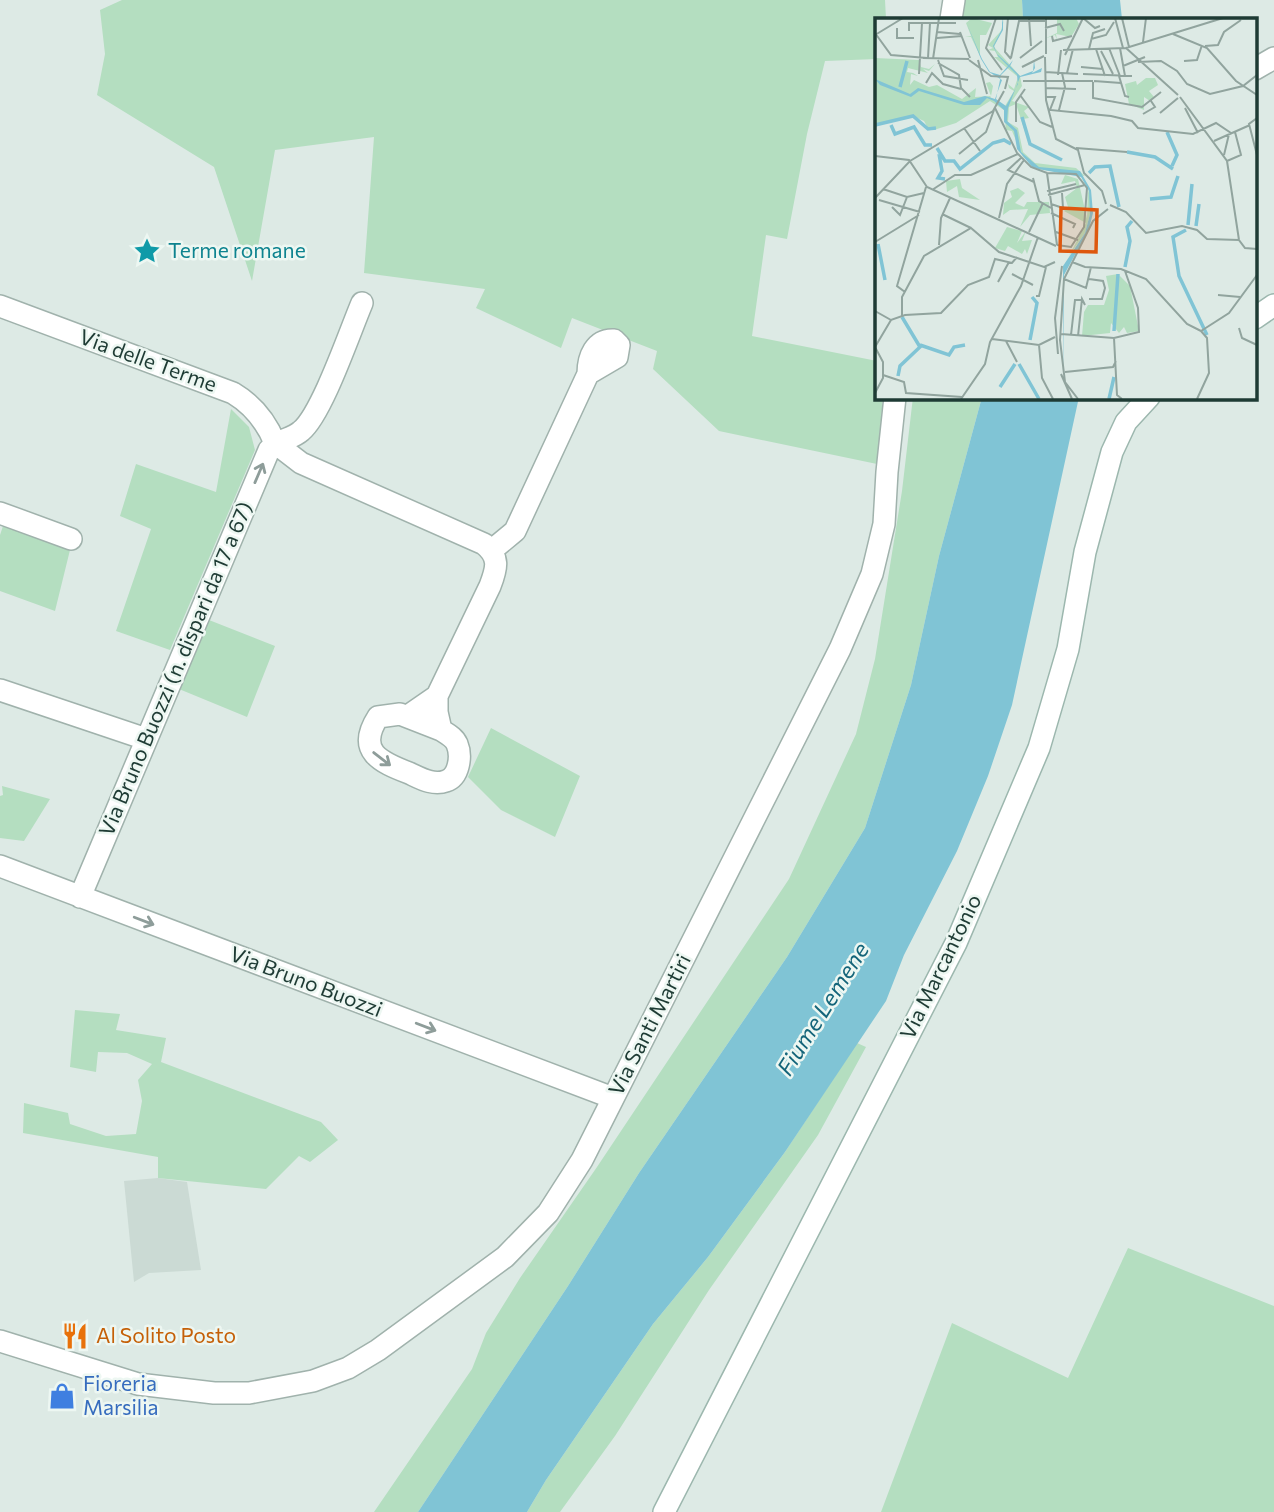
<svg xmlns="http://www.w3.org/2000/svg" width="1274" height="1512" font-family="Commissioner,sans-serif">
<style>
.built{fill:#cbdad4}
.green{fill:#b4dec0}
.water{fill:#80c4d5}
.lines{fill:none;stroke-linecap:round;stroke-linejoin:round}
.street-casing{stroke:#a0b2ac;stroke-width:24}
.secondary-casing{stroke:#9cb7ae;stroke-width:24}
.street{stroke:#fff;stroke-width:21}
.secondary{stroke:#fff;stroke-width:21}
.oneway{stroke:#8e9d9a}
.labels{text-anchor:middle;stroke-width:5;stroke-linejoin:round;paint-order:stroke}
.culture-label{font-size:21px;fill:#0d838f;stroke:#edf7f2;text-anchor:start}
.street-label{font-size:21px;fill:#1e3b34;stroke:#edf7f2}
.food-label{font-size:21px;fill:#c56008;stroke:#edf7f2;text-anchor:start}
.shop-label{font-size:21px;fill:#366cbe;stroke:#edf7f2;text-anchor:start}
.water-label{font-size:23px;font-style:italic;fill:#14657a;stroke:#edf7f2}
.inset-river{fill:none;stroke:#80c4d5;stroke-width:3.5}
.inset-road{fill:none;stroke:#91a49e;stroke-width:2}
.view{fill:#de580e;fill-opacity:0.15;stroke:#de580e;stroke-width:3.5}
.inset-edge{fill:none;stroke:#1e3b34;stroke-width:3.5}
</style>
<rect width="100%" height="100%" fill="#ddeae5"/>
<path class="built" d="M158 1178 187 1182 201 1270 149 1273 134 1282 124 1181Z"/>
<path class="green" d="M122 0H885L886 19H877V59L825 61 807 134 787 239 766 235 752 336 877 361V397H883L877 464 719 431 653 369 657 351 572 318 561 348 476 308 485 289 364 273 374 137 275 150 252 281 214 167 97 95 105 54 100 10Z
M962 0H1022L1023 19H960Z
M913 397H982L939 556 911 685 865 828 787 957 639 1173 568 1286 418 1512H374L472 1369 486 1333 520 1278 597 1167 789 879 856 734 875 659 902 491Z
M231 409 249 427 255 450 170 650 116 631 151 529 120 516 136 464 216 492Z
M3 526 70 550 55 611 0 591V535Z
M209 620 275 646 247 717 179 689Z
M491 728 580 776 555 837 501 810 468 777Z
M2 786 50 799 24 841 0 838V796L3 795Z
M75 1010 120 1014 116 1030 166 1038 161 1062 321 1122 338 1140 310 1162 299 1156 266 1189 158 1178V1157L23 1133 24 1103 68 1113 70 1124 106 1136 136 1134 142 1101 138 1080 152 1064 127 1053 98 1052 96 1072 70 1067Z
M857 1043 866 1047 818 1135 709 1290 615 1436 560 1512H527L546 1480 653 1324 708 1257 785 1152Z
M1128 1248 1274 1306V1512H881L952 1323 1068 1378Z"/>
<path class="water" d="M1022 0H1120L1122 19H1023Z
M982 397H1079L1012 705 988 776 957 851 904 955 886 1001 785 1152 708 1257 653 1324 546 1480 527 1512H418L568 1286 639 1173 787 957 865 828 911 685 939 556Z"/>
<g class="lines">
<g class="street-casing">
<path id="street" d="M951 19 954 0
M1255 69 1274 58
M0 306 233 393C253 405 266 421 275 443
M275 443 301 463 484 544C500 557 497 568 490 586L437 696
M0 513 71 539
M492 550 515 531 588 374C588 357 595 339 614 340L619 345 617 357 588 374
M0 690 146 739
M408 716 437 696V712L441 730C447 734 454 737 457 744 462 756 459 777 446 781 433 786 420 778 409 773 380 762 356 751 378 717L400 714 441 730
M0 866 613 1098
M80 897 269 450C278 439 291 440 301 431 322 414 350 331 362 303
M0 1341 138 1384 214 1393H249L313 1381 348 1368 378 1350 505 1257 548 1213 582 1160 840 649 872 574 884 524 887 472 895 397"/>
</g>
<g class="secondary-casing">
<path id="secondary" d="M1255 318 1274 305
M664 1512 956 943 1039 748 1068 649 1085 552 1112 452 1126 422 1149 397"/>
</g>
<use href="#street" class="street"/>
<use href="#secondary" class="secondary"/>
</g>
<defs><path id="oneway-shaft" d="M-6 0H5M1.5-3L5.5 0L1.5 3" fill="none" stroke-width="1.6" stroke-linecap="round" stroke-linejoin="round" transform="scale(1.75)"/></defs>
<g class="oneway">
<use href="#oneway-shaft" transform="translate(259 473) rotate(-67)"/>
<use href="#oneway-shaft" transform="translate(382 759) rotate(38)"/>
<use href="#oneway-shaft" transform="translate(144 921) rotate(21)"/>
<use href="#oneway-shaft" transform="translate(426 1027) rotate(21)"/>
</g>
<defs>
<g id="sight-bare" transform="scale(2.1)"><path d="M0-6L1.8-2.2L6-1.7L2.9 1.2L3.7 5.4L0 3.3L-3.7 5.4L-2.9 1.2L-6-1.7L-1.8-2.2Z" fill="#0f9aa8" stroke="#edf7f2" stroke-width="2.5" paint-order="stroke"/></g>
<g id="restaurant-bare" transform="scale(2.1)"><path d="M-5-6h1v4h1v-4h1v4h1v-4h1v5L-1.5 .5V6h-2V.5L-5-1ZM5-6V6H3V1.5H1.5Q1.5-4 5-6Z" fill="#e8710a" stroke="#edf7f2" stroke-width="2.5" paint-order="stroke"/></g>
<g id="shop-bare" transform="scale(2.1)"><path d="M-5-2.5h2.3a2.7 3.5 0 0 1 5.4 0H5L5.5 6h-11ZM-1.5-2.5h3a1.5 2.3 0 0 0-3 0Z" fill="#3f7fe0" stroke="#edf7f2" stroke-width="2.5" paint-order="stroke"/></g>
</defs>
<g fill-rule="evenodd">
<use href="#sight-bare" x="147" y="251"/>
<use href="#restaurant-bare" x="75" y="1336"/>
<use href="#shop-bare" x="62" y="1396"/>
</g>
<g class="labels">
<g class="culture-label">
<text x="168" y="258">Terme romane</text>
</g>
<g class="street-label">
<text transform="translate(148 361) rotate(20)" y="7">Via delle Terme</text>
<text transform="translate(176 669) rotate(-67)" y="7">Via Bruno Buozzi (n. dispari da 17 a 67)</text>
<text transform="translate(941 967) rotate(-64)" y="7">Via Marcantonio</text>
<text transform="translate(306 982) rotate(21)" y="7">Via Bruno Buozzi</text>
<text transform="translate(650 1025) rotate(-63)" y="7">Via Santi Martiri</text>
</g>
<g class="food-label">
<text x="96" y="1343">Al Solito Posto</text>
</g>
<g class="shop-label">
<text x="83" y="1391">Fioreria<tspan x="83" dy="24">Marsilia</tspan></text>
</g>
<g class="water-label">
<text transform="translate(823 1009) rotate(-58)" y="8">Fiume Lemene</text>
</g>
</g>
<g transform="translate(875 18)">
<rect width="382" height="382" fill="#ddeae5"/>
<path d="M97 0 117 5 111 17H105V38L96 19H90L96 18 91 5ZM129 0 127 12 119 29 145 58 147 68 137 83 154 89 149 93 154 100 148 101 150 114 141 86 134 89 133 104 143 110 148 134 160 145 201 150 210 158 163 151 148 139 137 113 131 112 129 92 115 83 81 105 62 111 54 112 49 103 38 98 0 108V40L44 42 46 49 54 51 60 46 54 53 48 51 53 55 33 50 32 54 38 55 43 58 36 56 35 67 39 62 54 69 62 67 87 81 101 70 100 79 116 78 111 65 115 64 118 68 116 78 115 79 130 88 139 73 134 70 133 66 139 71 143 59 119 39H123L120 33 113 32 118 30 113 27 126 13ZM182 0H201L204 6 196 19 181 16 182 22 180 17 169 21 182 15ZM271 60H280L283 67 274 73 279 79 275 83 269 79V92L254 86 250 66 261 63 262 67ZM190 157 203 161 212 201 213 171 215 179V196L210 215 194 238 211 205 189 193 193 189 190 179 202 170 200 163 186 166ZM85 161 87 170 105 182 84 179 82 168 72 174 71 163ZM143 170 150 175 140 185 149 189 152 184H174L175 195 155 197 145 209 153 191 135 192 128 197 129 185 137 179 135 173ZM132 209 147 213 142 225 151 213 147 223 157 222 152 236 150 231 147 236 133 228 130 233 120 230ZM243 256 255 268 264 313 252 315 249 309 244 315 236 305 235 315 207 318 209 294 213 287H229L234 272 231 258Z" fill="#b4dec0"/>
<path d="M127 0 128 5V12L119 28 122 36 134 47 138 42 135 48 145 58 158 53 159 42 160 50 157 55 167 50 166 54 145 59 133 90 132 103 142 112 146 134 164 149 205 153 216 172 218 195 214 211 189 257V369L188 248 210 215 215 196 214 173 206 159 158 150 142 131 139 113 129 104V92L119 83 112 80 105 87H89L44 73 36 79 5 67 0 61 35 76 43 70 89 84 110 78 120 81 127 62 114 54 106 41 92 6 107 41 115 54 125 57 133 48 123 38 118 28 127 11ZM134 49 142 57 143 66 131 88 121 81 126 57Z" fill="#80c4d5" fill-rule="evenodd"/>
<path class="inset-river" d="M25 69 32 43M147 99 155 126 187 142M0 107 38 98 53 111 61 110M16 107 20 116 39 109 50 127H57M292 114 302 137 297 148M62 130 70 143H79L85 151 118 125 129 122 136 126M252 134 280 139 298 151M64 136 67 153 63 160 70 161M214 155 220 149 235 148 244 189M275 181 296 179 303 158M313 207 317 166M321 208 324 186M311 212 298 219 304 258 332 317M3 226 10 262M250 249 255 223 252 209 257 203M239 313 243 256M155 322 162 285 157 279M45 327 74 337 79 329 90 327M144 346 164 381M23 358 25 348 45 329 27 299M125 369 140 346M234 381 239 359"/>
<path class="inset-road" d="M121 0 111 30 127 52M133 0 130 34 136 41M154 0 156 28M208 0 220 10 225 8M240 0 248 30M247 0 254 29M22 10V20H39M170 10 185 6 189 13M34 13V5H81M62 14 85 16M85 14 95 40M0 15 16 37 52 40M298 16 332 30 361 63 382 77M0 17 28 0M177 18 178 23 197 18M62 20 87 18M216 21 231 17 239 4M268 24 271 0M330 28 343 27 349 14 366 2M234 30 245 58M245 30 250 58M251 30 303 77M214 31 218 15 230 11M221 31 230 58M188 32 251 30 348 0M226 33 238 56M171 36V0M190 37 208 0M170 39 171 82 181 121 203 132 209 155 227 173 231 186M48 40 94 41M53 40 55 5M136 40 144 3H170M145 40 167 23M58 41 64 0M63 42 69 58 93 62M94 42 116 58 133 59 130 71M103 42 112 76M309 43 322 42 327 27M263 44 286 43 302 53 312 66 335 76 368 68 382 57M63 45 84 57 86 70 95 79M248 48 270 39M147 49 169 38M206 49 228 51M170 54 203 56M192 55 198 31M44 56 47 5M208 56 257 58M183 57 186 32M244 58 250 78 254 79M148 63H218M219 63 246 65M218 64V80L267 89 286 74M51 65 57 55 68 66 86 71M171 70 201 71M145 77 165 104 177 109M170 79H180L175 92 236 98 257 103 263 110 318 116 341 105 356 115M305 79 352 143 364 222 370 230 382 231M120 90 142 135 156 149 172 155 201 156 212 170 209 209 196 229 182 227M310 90 323 115M184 92 190 69 187 55M285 95 303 80M268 96 280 89 276 83M382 100 374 106 382 137M141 104V84L150 71M89 110 105 133M339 123 375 107M201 130 252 134M84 136 111 114 119 92M349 137 354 116M0 138 34 142 52 169 181 228M147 139 133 152 159 164M352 143 366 137 360 114M172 155 182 227M158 160 164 183 176 190M8 171 32 179 49 175M57 172 80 157H96L143 136M172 173 201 166M173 177 210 167M0 180 35 143 118 93 129 73M4 182 45 194M176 186 188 190 187 175M235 187 251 194 271 215 307 208 322 212 332 221 364 222M17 189 25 197 32 179M176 195 200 206 198 210M67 196 96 210M124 200 132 166 149 142M154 214 168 185M181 214 203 222M0 224 44 197M64 227 66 200 75 180M197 244 210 249 246 251 271 261 312 306 326 313M137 256 158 267M189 261 211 270 216 249M123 264 134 244M30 274 22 268 51 169M343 277 365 279M161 278H164L171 249M214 281H227L230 270 228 263 214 261M0 293 16 302 30 297 66 295 93 267 114 259 120 241 137 245 142 239M27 298V279L49 238 96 210 124 234 169 249 180 244M364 310 367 320 382 327M326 313 354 295 382 257M186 316 239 320 264 314 263 290 250 253M196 317 200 282H207M203 318 207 281 210 287M239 320 242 377 247 381M117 321 164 327 180 319M131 323 142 344M164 327 167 360 178 381M183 336 180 300 187 248M190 354 238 349 241 343M186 356 197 381M8 357 29 364 31 375 87 379M0 375 8 360V344L0 329 16 302M86 381 110 346 115 324 146 268 163 219M203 381 190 364 185 322 189 261 218 203 233 191M322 381 334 355 332 320 326 313"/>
<path class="view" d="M186 190 222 192 221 234 185 233Z"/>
<rect width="382" height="382" class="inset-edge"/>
</g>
</svg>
